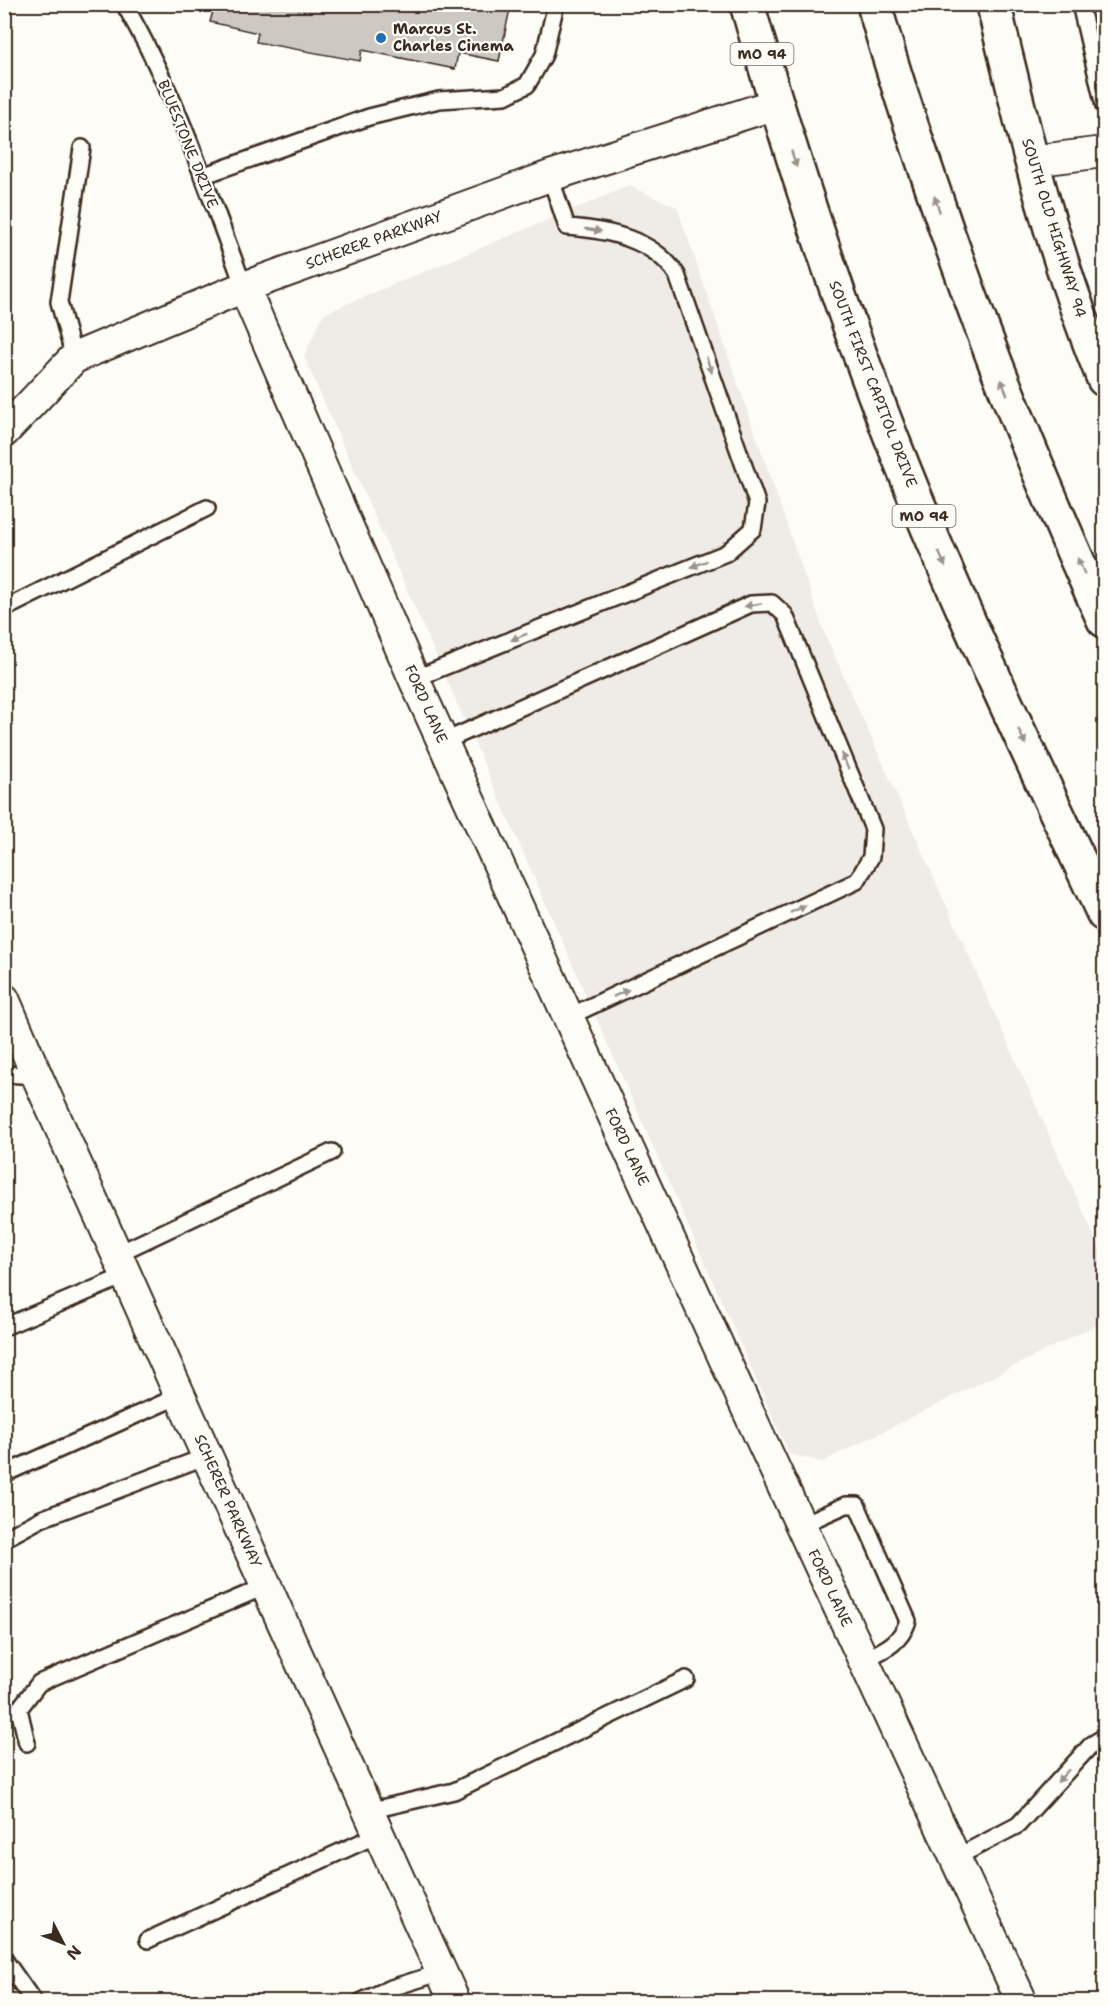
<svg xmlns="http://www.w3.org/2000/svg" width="1109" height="2006" font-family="'Shantell Sans',sans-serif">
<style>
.built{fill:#efece7}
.building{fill:#cdc8c2;stroke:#3b2a1e;stroke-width:1.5}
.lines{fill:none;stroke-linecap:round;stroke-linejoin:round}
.lane-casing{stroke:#3b2a1e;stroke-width:20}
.street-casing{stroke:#3b2a1e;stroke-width:34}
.secondary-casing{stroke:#3b2a1e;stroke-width:38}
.highway-casing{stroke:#3b2a1e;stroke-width:38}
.lane{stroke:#fdfcf7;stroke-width:15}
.street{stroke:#fdfcf7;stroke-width:30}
.secondary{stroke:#fdfcf7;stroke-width:33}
.highway{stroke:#fdfcf7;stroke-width:33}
.oneway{fill:#9c938a}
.poi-dot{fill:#1f6fb2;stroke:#fdfcf7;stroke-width:2}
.labels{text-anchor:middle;stroke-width:4.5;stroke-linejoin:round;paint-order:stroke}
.shield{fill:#fdfcf7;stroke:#75695f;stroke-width:1.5}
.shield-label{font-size:14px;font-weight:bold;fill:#3b2a1e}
.poi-label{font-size:15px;font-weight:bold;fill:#3b2a1e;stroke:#fdfcf7;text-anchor:start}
.street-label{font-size:15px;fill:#3b2a1e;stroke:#fdfcf7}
</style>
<rect width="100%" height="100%" fill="#fdfcf7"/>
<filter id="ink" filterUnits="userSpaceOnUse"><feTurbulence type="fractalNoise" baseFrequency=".0167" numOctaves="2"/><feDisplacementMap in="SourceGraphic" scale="12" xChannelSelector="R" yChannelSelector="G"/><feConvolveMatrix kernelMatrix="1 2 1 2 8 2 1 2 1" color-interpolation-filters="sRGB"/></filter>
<g filter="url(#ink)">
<path class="built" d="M629 186 677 207 824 632 1104 1258V1321L822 1462 789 1454 304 357 323 314Z"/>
<path class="building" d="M176 4H511L499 61 458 53 455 69 362 50 360 61 256 42 258 33 210 22 213 11Z"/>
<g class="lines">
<g class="lane-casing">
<path id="lane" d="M124 4C176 93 208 191 244 287
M1080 4 1104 106
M202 176 369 117 439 100 505 96 527 85 544 55 556 4
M74 358 59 302 82 148
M4 609 207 508
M414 679 726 553 753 529 757 503 677 275C654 239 608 230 567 227L550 176
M443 742 751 604 772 603 785 615 873 829 871 857 857 881 568 1017
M4 1074 37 1076
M117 1254 332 1152
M4 1327 127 1275
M4 1474 181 1395
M801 1525 846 1505H857L908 1621C900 1644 884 1650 863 1660
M4 1539 41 1519 207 1456
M27 1743 19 1709 39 1683 266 1586
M368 1811 454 1791 686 1679
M955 1858 1018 1825 1091 1745 1104 1737
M148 1940 379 1834
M4 1959 34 2002
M360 2002 388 1989 442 1972"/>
</g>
<g class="street-casing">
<path id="street" d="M1031 161 1104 152
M244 287 414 679 759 1435 1022 2002
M4 432 74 358 244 287 550 176 776 104
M4 999 37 1076 207 1456 455 2002"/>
</g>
<g class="secondary-casing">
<path id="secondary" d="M994 4C1000 36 1009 67 1016 99 1039 194 1067 289 1104 379"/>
</g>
<g class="highway-casing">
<path id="highway" d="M747 4C791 156 839 306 897 452 959 609 1033 761 1104 914
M874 4C892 70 914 135 936 199 984 342 1041 482 1104 620"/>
</g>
<use href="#lane" class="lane"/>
<use href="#street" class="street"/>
<use href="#secondary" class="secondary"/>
<use href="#highway" class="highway"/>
</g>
<defs><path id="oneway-solid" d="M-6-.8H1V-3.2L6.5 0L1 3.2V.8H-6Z" transform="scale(1.5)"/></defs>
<g class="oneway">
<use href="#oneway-solid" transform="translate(794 159) rotate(72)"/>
<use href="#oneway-solid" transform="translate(937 204) rotate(-109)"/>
<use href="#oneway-solid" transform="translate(593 230) rotate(9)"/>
<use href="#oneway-solid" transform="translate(709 365) rotate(71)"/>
<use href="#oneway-solid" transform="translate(1004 387) rotate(-112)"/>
<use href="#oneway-solid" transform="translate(942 559) rotate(67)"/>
<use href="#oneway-solid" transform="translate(699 564) rotate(158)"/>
<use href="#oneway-solid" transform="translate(1081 566) rotate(-114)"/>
<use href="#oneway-solid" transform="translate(753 605) rotate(169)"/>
<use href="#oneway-solid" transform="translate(519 637) rotate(158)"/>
<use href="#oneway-solid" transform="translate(1022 737) rotate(65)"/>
<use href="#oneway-solid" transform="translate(845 761) rotate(-112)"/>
<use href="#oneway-solid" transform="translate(798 909) rotate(-25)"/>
<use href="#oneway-solid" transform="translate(621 993) rotate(-25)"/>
<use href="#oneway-solid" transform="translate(1063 1776) rotate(132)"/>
</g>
</g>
<circle class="poi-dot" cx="381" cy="38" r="6"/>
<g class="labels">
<g class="shield">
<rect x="730.5" y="43" width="63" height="22" rx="4.5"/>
<rect x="892.5" y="505" width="63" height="22" rx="4.5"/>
</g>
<g class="shield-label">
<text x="762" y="59">MO 94</text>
<text x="924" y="521">MO 94</text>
</g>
<g class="poi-label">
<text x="393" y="34">Marcus St.<tspan x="393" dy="17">Charles Cinema</tspan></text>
</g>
<g class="street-label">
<text transform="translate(188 144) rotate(68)" y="5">BLUESTONE DRIVE</text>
<text transform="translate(1054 228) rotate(73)" y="5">SOUTH OLD HIGHWAY 94</text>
<text transform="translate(374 240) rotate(-20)" y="5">SCHERER PARKWAY</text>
<text transform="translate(873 384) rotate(69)" y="5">SOUTH FIRST CAPITOL DRIVE</text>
<text transform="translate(426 704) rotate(66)" y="5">FORD LANE</text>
<text transform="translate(627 1147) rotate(65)" y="5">FORD LANE</text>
<text transform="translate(228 1501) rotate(66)" y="5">SCHERER PARKWAY</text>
<text transform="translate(830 1588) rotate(65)" y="5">FORD LANE</text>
</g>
</g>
<rect width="1109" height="2006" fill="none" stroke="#fdfcf7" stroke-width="24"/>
<rect x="12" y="12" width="1085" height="1982" fill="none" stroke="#3b2a1e" stroke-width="2" filter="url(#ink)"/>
<g transform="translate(63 1943) rotate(132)" stroke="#fdfcf7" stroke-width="4.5" paint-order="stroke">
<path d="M0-4.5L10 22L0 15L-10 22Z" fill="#3b2a1e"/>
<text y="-9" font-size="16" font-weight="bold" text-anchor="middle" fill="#3b2a1e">N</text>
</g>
</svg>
